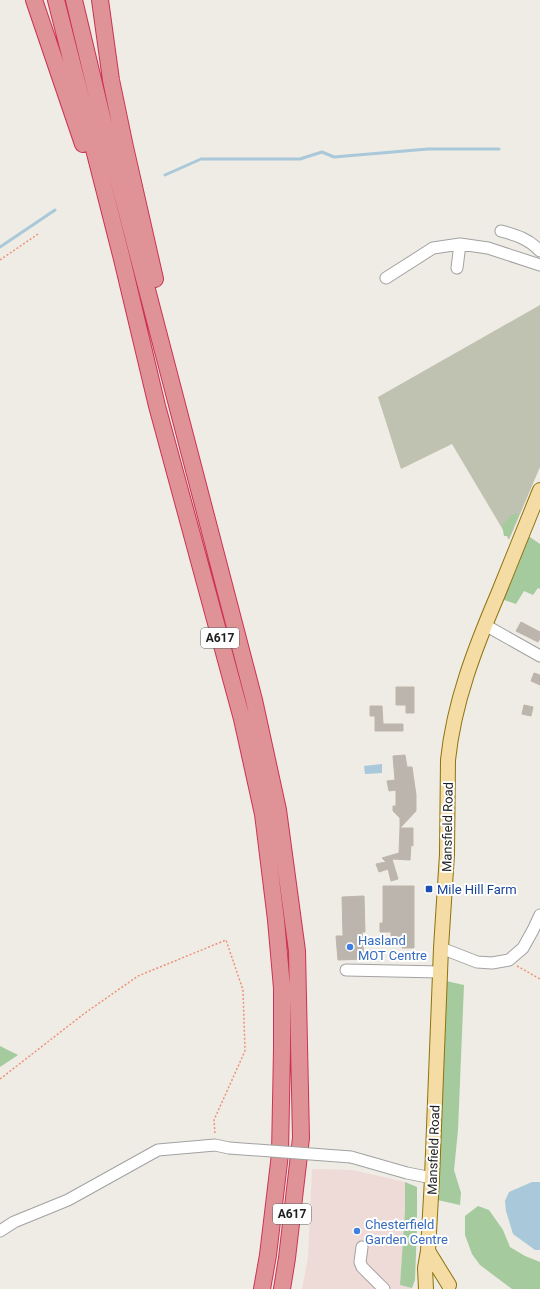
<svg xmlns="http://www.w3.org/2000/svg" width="540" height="1289" font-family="Roboto,sans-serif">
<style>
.commercial{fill:#eedad6}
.construction{fill:#c0c2b1}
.forest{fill:#a4ca9d}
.water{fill:#a9c8d9}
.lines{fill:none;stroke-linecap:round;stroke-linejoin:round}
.stream{stroke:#a9c8d9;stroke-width:3}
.building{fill:#bbb5ae;stroke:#bfb5a9}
.minor-casing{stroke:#a2a2a2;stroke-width:13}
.major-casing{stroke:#8d730c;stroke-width:16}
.highway-casing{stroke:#cd3253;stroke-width:18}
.path{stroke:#ef9276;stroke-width:1.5;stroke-dasharray:2 2;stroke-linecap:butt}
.minor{stroke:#fff;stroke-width:11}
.major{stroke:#f4dca4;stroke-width:14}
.highway{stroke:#e09397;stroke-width:16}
.minor-bridge-casing{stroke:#a2a2a2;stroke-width:13;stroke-linecap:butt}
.minor-bridge{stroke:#fff;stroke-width:11}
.transit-dot{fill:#1a4fb4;stroke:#fff;stroke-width:1.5}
.shop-dot{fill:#3f7fe0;stroke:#fff;stroke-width:1.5}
.labels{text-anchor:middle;stroke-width:4;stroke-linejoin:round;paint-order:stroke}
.shield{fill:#fff;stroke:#626262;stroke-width:1}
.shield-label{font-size:12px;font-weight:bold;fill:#1e1e1e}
.street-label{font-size:13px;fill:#1e1e1e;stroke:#fff}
.transit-label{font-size:13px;fill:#164399;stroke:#fff;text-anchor:start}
.shop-label{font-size:13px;fill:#366cbe;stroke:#fff;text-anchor:start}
</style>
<rect width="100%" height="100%" fill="#eeece5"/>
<path class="commercial" d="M312 1169 352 1170 405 1182V1210L400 1285 412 1288V1289H302L308 1258Z"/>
<path class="construction" d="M540 305V467L509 540 452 444 401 469 378 397Z"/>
<path class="forest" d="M519 513 510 536H504L502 525 512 515Z
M527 535 540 544V589L538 588 533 595 524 591 516 604 504 600 508 580Z
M446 981 464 985 458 1130 454 1170 461 1193 460 1205 433 1199Z
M0 1046 18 1055 0 1067Z
M405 1182 417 1187V1227L415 1280 412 1288 400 1285 405 1210Z
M478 1206 489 1210 503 1230 510 1247 525 1256 540 1262V1289H512L480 1265 472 1254 465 1235V1216Z"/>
<path class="water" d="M382 764V773L365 774 364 766Z
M532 1182H540V1250H535L513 1234 506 1211 505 1201 509 1192Z"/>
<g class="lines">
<path class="stream" d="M165 175 201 159H300L322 152 334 157 428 149H499
M0 247 55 210"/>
</g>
<path class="building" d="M521 622 540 632V638L538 642 516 631Z
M534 673 540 675V685L531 681Z
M396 687H414V713H406V705H396Z
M524 705 533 707 531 716 522 714Z
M370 706H382L383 724H403V731H375V716H370Z
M405 755 407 767H412L416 795V811L400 828V818L393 811V806H396V790L389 791 387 781 395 780 393 756Z
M400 828H413V846L411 845 410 860 392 859 398 879 391 881 388 869 379 872 376 864 386 862 382 858 399 853Z
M383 886H414V948H402V938H391V932H380V923H383Z
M364 896 365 932H362L364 959 338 960 336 936H343L342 897Z"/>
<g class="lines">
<g class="minor-casing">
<path id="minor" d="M501 231C516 235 529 239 540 251
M457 268 460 244 488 248 540 265
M386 278 433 248 460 244
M485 625 540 656
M441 948 477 962 492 963 509 960 523 948 533 930 540 915
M346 970 440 972
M351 1157 407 1173 432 1178
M0 1231 14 1222 68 1200 158 1150 215 1145 229 1148
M362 1247 360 1262 362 1267 384 1289"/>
</g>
<g class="major-casing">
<path id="major" d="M428 1251 449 1285
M426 1289 425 1268 428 1251 432 1178 441 948 447 854 448 760C454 702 475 648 498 594 512 560 526 525 540 490"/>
</g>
<g class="highway-casing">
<path id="highway" d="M34 0 83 144
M56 0 122 259 157 406 242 719 263 814 276 920 282 988V1049L280 1154 268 1255 262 1289
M74 0 102 117 254 700 278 810 297 951 301 1138 287 1258 282 1289
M100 0 111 80 125 147 155 279"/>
</g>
<path class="path" d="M0 260 38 234
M517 966 540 979
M0 1079 85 1013 138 976 226 940 243 990 245 1051 214 1120 215 1135"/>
<use href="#minor" class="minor"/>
<use href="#major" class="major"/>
<use href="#highway" class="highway"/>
<g class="minor-bridge-casing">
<path id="minor-bridge" d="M229 1148 351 1157"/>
</g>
<use href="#minor-bridge" class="minor-bridge"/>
</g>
<rect class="transit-dot" x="425" y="885" width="8" height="8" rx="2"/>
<g class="shop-dot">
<circle cx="350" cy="947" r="4"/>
<circle cx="357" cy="1231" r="4"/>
</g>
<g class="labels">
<g class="shield">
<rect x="201" y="628" width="38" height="20" rx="3"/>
<rect x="273" y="1204" width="38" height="20" rx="3"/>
</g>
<g class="shield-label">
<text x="220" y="642">A617</text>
<text x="292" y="1218">A617</text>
</g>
<g class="street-label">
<text transform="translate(447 827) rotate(-89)" y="5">Mansfield Road</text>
<text transform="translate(433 1150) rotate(-88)" y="5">Mansfield Road</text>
</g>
<g class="transit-label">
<text x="437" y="894">Mile Hill Farm</text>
</g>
<g class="shop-label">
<text x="358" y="945">Hasland<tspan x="358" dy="15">MOT Centre</tspan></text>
<text x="365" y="1229">Chesterfield<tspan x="365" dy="15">Garden Centre</tspan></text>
</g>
</g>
</svg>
